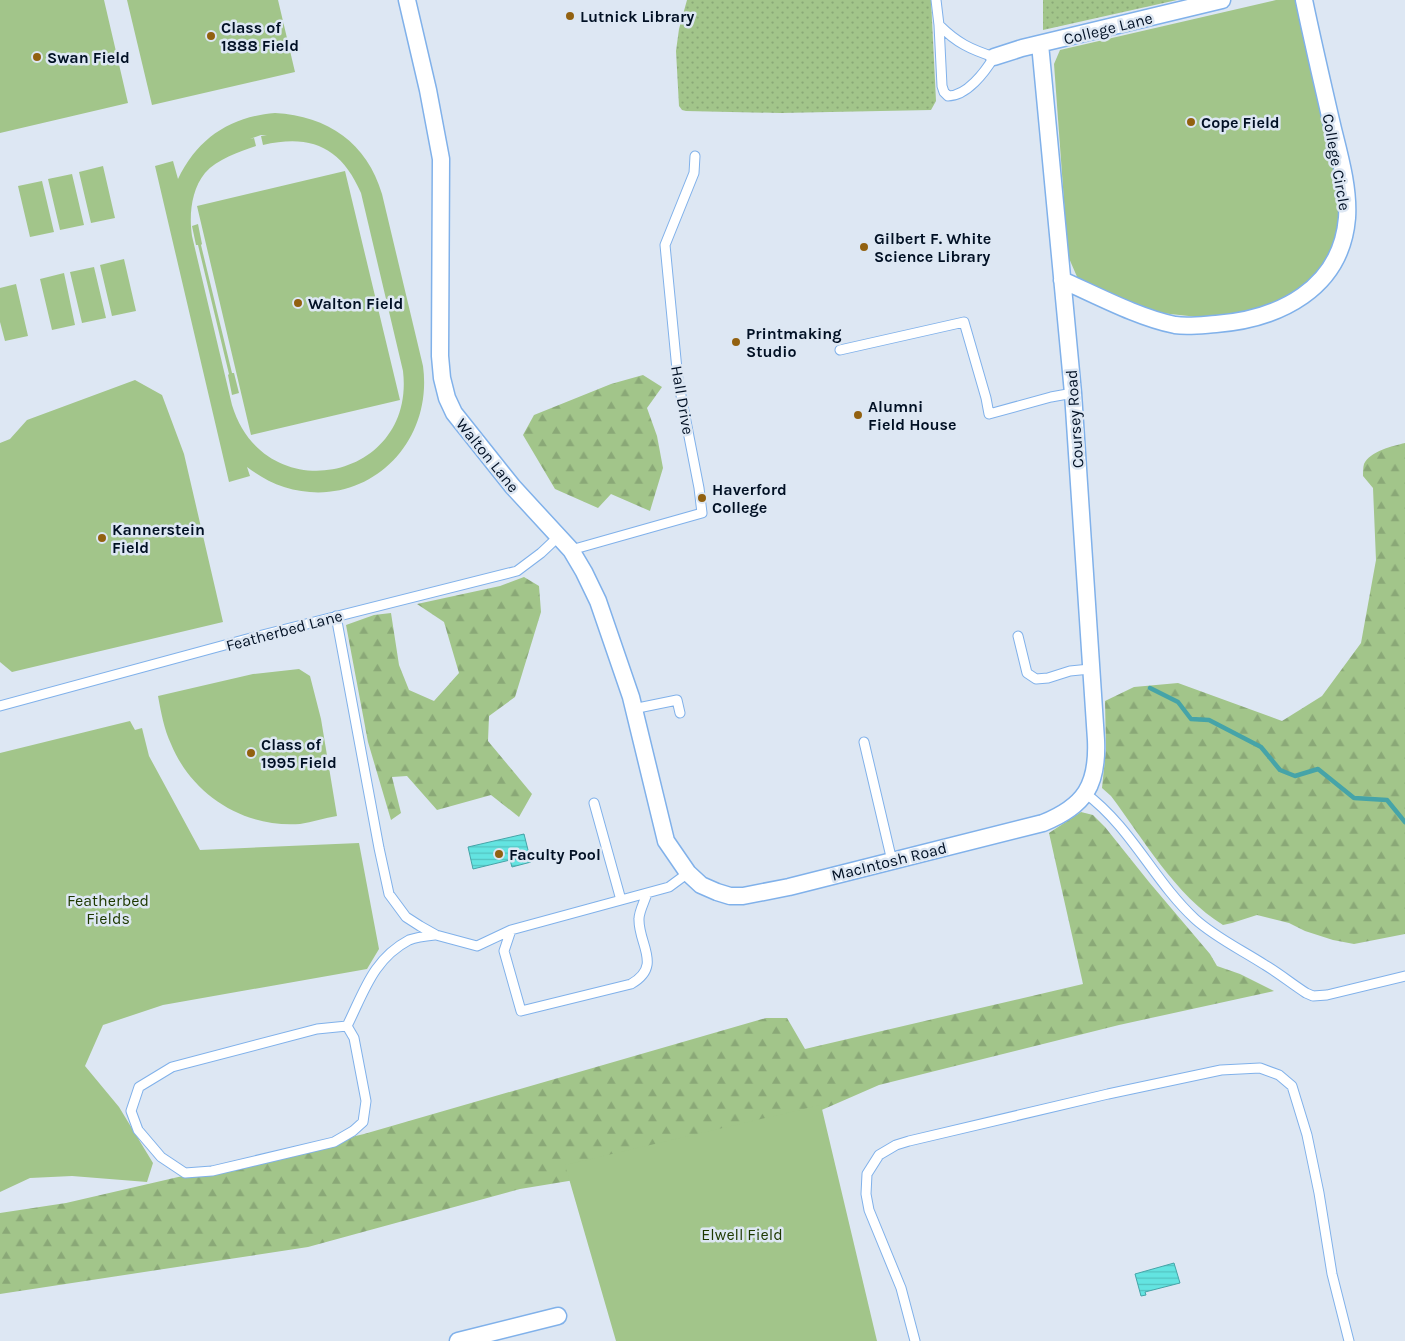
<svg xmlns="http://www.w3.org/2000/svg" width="1405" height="1341" font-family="Karla,sans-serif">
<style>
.grass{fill:url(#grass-dots)}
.forest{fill:url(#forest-firs)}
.park{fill:#a2c58a;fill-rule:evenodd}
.water{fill:url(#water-rules);stroke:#46a4a8}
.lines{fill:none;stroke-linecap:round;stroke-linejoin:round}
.stream{stroke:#46a4a8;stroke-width:4.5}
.service-casing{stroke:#80b1ea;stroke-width:11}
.minor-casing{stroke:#80b1ea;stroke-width:19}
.service{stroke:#fff;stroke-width:9}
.minor{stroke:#fff;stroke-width:16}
.poi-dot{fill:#926110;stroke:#dde7f3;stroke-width:2}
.labels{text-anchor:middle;stroke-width:5;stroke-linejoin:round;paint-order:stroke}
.poi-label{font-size:16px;font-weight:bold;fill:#011024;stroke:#dde7f3;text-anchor:start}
.street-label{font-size:16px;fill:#011024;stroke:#dde7f3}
.park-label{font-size:16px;fill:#1d3800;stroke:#dde7f3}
</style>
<defs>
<pattern id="grass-dots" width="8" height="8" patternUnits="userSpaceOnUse" patternTransform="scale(1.25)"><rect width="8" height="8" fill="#a2c58a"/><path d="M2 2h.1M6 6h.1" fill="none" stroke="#8aa877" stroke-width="1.8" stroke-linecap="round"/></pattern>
<pattern id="forest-firs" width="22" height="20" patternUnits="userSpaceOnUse" patternTransform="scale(1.25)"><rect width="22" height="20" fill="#a2c58a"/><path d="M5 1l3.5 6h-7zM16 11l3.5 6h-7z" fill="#8aa877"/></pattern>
<pattern id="water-rules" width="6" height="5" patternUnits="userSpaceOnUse" patternTransform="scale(1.25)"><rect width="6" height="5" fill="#63e4e1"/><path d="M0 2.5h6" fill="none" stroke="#54c3c1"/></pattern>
</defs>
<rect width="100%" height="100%" fill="#dde7f3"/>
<path class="grass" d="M687 0H931L936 101 931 110 780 113 686 111 682 110 679 106 676 51 679 29Z
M1043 0H1177L1043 30Z"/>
<path class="forest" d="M643 375 662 387 647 408 657 436 663 468 650 511 611 494 598 508 555 489 523 435 534 415 611 384Z
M1405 443V934L1354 944 1333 940 1305 931 1289 923 1257 915 1232 923 1223 925C1175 895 1144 840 1111 796L1102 788 1106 749 1105 701 1134 687 1178 683 1282 721 1322 696 1361 643 1376 560 1373 488 1363 476C1363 473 1363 467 1364 464 1370 451 1393 446 1405 443Z
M524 577 539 586 541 612 515 697 489 716 488 741 532 794 519 817 491 795 437 810 407 776 392 777 401 813 391 820 368 742 346 625 374 615 391 613 399 665 409 690 434 701 459 673 444 622 417 604 500 586Z
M1081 812 1093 815 1105 827 1149 882 1210 954 1217 966 1240 974 1274 991 1119 1025 879 1085 714 1157 520 1189 308 1247 0 1294V1213L66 1203 364 1134 766 1018H787L805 1049 1083 984 1049 833Z"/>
<path class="park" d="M0 0H104L128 103 0 133Z
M127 0H278L295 72 152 105Z
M1276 0H1296L1339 180 1341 219 1330 254 1313 281 1281 303 1238 315 1198 317 1161 313 1118 298 1078 279 1068 256 1054 64 1060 50Z
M275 113C328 116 367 143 382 194L423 366C434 447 363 512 284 487 271 483 258 475 247 467L250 476 229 482 155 166 173 161 178 179C198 138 230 117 275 113ZM261 135H267L261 136 263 145C311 134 341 147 361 193L403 371C416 481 264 511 232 405L192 236C189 216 191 190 205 173 217 159 239 152 256 146L254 138 250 139Z
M103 166 115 218 91 223 79 172Z
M345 171 400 400 251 435 197 206Z
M72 174 84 225 60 230 48 179Z
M42 181 54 232 30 237 18 186Z
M198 224 202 244 201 245 232 373H234L239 393 232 395 228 375 229 374 198 245H196L192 226Z
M124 259 136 311 112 316 100 265Z
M94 267 106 318 82 323 70 272Z
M64 273 75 325 52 330 40 279Z
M16 284 28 336 5 341 0 322V288Z
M135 380 162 395 184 454 223 622 12 672 0 662V443L10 439 27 420Z
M299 669 310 676 321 719 337 816C325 818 312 822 300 824 244 828 192 795 171 744 164 729 161 712 158 696L253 674Z
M130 721 135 730 142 728 149 756 200 850 359 843 379 949 367 969 163 1005 103 1025 85 1066 119 1107 153 1163 147 1182 72 1176 30 1178 0 1192V753Z
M821 1105 877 1341H616L565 1165Z"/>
<path class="water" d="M524 834 531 862 512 867 510 860 473 869 468 847Z
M1174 1263 1180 1283 1145 1292 1146 1295 1141 1296 1135 1274Z"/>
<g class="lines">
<path class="stream" d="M1150 688 1178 702 1191 719 1209 720 1261 747 1280 770 1295 776 1318 769 1354 798 1387 800 1405 822"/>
<g class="service-casing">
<path id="service" d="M936 0 939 25 942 86 944 92 948 96C967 96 985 72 994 57 970 49 957 43 939 25
M840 350 964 322 986 398 989 414 1051 397 1073 393
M571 550 702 513 699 488 678 380 665 245 694 173 695 156
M336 616 379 848 389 894 406 917 420 926 436 935 477 946 511 930 669 887 688 873
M1018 636 1027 673 1036 679 1048 678 1070 671 1090 669
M0 706 247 639 517 571 541 553 558 537
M633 709 677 700 680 713
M864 742 892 861
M1085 793C1131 827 1154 881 1195 919 1216 938 1242 950 1265 965 1280 974 1292 984 1306 993L1313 996 1327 995 1405 976
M594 803 621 900
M511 930 504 951 521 1011 631 984C663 966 638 944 639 919 639 911 645 901 647 893
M347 1026 354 1038 366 1101 363 1122 353 1131 334 1142 212 1171 185 1173 161 1157 138 1130 131 1111 139 1087 172 1067 317 1029 347 1026C364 992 373 959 409 940 417 937 427 936 436 935
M915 1341 901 1288 869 1210 866 1194 867 1174 879 1155 896 1145 909 1141 1108 1094 1221 1070 1260 1068 1279 1075 1292 1086 1307 1135 1319 1193 1332 1274 1349 1341"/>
</g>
<g class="minor-casing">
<path id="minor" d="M407 0 428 90 441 159 440 356 442 378 447 398 454 413 513 487 571 550 584 572 598 601 631 697 666 841 688 873 701 885 717 892 730 896H743L789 887 1043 823C1085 806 1098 785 1096 740L1073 393 1040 44
M994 57 1022 48 1222 0
M1062 280C1096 295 1139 318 1175 325 1188 327 1202 325 1216 324 1279 319 1341 289 1347 218 1349 189 1340 157 1333 129 1323 86 1313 43 1304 0
M458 1341 558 1316"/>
</g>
<use href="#service" class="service"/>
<use href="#minor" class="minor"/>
</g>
<g class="poi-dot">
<circle cx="570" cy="16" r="5"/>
<circle cx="211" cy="36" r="5"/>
<circle cx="37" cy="57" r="5"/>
<circle cx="1191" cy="122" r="5"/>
<circle cx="864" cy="247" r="5"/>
<circle cx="298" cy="303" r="5"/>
<circle cx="736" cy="342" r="5"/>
<circle cx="858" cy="415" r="5"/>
<circle cx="702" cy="498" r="5"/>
<circle cx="102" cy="538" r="5"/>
<circle cx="251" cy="753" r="5"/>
<circle cx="499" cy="854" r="5"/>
</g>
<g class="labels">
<g class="poi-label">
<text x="580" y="22">Lutnick Library</text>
<text x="221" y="33">Class of<tspan x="221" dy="18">1888 Field</tspan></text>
<text x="47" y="63">Swan Field</text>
<text x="1201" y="128">Cope Field</text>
<text x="874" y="244">Gilbert F. White<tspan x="874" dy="18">Science Library</tspan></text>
<text x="308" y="309">Walton Field</text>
<text x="746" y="339">Printmaking<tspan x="746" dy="18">Studio</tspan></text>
<text x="868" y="412">Alumni<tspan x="868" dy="18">Field House</tspan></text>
<text x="712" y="495">Haverford<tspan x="712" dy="18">College</tspan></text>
<text x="112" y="535">Kannerstein<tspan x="112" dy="18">Field</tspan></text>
<text x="261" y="750">Class of<tspan x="261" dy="18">1995 Field</tspan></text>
<text x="509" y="860">Faculty Pool</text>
</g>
<g class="street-label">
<text transform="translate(1108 28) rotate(-14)" y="6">College Lane</text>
<text transform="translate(1337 162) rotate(80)" y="6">College Circle</text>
<text transform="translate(683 400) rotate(80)" y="6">Hall Drive</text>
<text transform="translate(1074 419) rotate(-94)" y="6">Coursey Road</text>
<text transform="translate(488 455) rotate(51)" y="6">Walton Lane</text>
<text transform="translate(284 630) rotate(-15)" y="6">Featherbed Lane</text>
<text transform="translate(889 861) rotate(-14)" y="6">MacIntosh Road</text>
</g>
<g class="park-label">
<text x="108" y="906">Featherbed<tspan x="108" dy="18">Fields</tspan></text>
<text x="742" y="1240">Elwell Field</text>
</g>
</g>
</svg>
